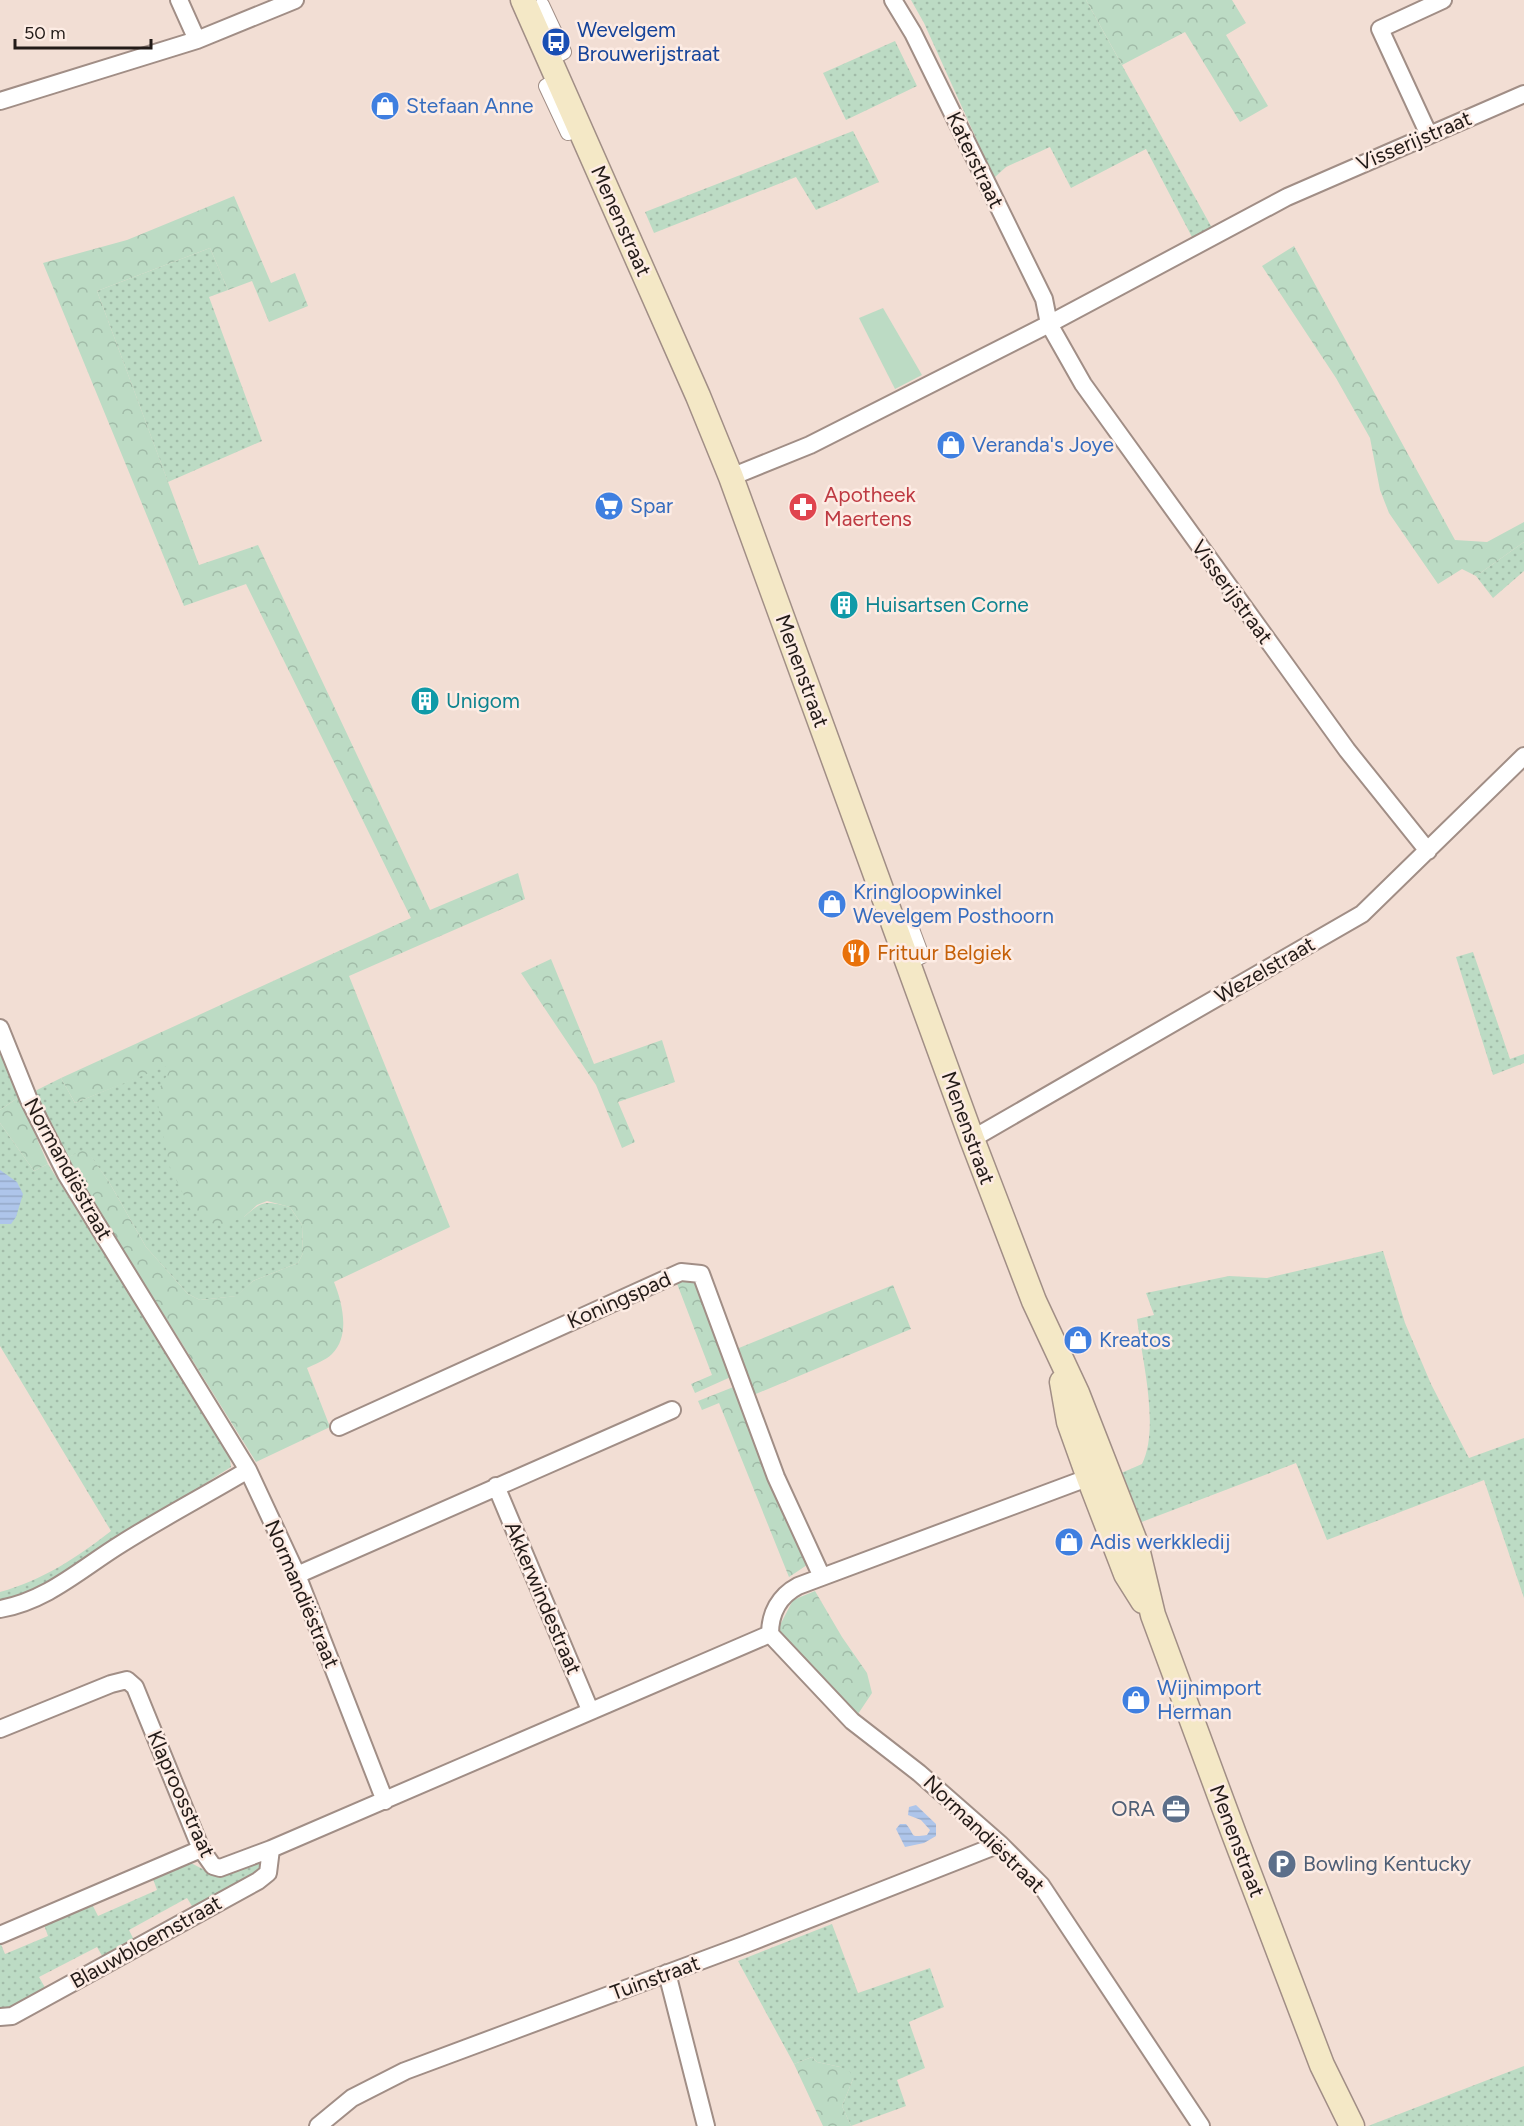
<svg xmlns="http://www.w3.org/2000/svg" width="1524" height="2126" font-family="Figtree,sans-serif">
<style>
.grass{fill:url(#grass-dots)}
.forest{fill:url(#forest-crowns)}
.garden{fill:#bcdbc4}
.water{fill:url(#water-rules)}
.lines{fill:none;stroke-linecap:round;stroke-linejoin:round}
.pedestrian-casing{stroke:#a18e86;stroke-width:16}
.minor-casing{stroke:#a18e86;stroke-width:20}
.secondary-casing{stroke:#a18e86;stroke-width:27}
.pedestrian{stroke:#fff;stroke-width:14}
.minor{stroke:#fff;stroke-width:16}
.secondary{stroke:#f4e8c6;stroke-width:24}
.labels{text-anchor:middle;stroke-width:5;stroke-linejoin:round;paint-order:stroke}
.transit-label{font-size:21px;fill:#164399;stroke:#fdece4;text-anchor:start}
.shop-label{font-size:21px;fill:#366cbe;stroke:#fdece4;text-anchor:start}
.street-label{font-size:21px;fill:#231b18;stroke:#fdece4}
.health-label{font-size:21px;fill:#be3a42;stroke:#fdece4;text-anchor:start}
.culture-label{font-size:21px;fill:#0d838f;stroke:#fdece4;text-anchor:start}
.food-label{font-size:21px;fill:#c56008;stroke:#fdece4;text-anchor:start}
.service-label{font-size:21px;fill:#4e5e75;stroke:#fdece4;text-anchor:end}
</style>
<defs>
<pattern id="grass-dots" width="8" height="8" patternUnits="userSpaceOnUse" patternTransform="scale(1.5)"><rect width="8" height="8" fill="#bcdbc4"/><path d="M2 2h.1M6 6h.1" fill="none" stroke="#a1bba8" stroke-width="1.8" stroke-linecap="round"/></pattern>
<pattern id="forest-crowns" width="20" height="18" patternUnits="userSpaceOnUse" patternTransform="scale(1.5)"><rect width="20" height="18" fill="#bcdbc4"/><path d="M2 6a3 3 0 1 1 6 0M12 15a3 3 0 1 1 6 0" fill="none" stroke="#a1bba8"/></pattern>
<pattern id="water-rules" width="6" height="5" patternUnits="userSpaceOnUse" patternTransform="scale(1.5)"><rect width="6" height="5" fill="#aec5ea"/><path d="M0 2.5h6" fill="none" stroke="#95a9c8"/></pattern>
</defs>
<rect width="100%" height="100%" fill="#f2ded4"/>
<path class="grass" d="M911 0H1086L1212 228 1192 237 1146 149 1071 188 1050 147 1006 167 994 178 924 23Z
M895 41 917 86 846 120 823 73Z
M853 131 879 182 816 210 796 177 654 233 645 212Z
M210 248 228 290 209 297 262 441 168 482 97 291Z
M1524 542V571L1493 598 1476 576Z
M1473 952 1510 1059 1524 1054V1063L1493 1075 1456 957Z
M0 1051 19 1097 0 1110Z
M174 1062 244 1217C263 1200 265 1201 290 1207L302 1225 303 1253 298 1263 253 1281 237 1296 200 1300 188 1294 146 1247 109 1182 86 1150 66 1158 35 1091 61 1078 75 1103Z
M0 1123 34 1171 48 1164 229 1453 231 1467 38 1590 0 1603V1592C43 1580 76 1558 111 1531L0 1346Z
M1383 1251 1405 1323 1431 1384 1469 1458 1524 1438V1598L1484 1480 1327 1540 1296 1463 1139 1523 1119 1474 1142 1464C1160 1428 1142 1359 1137 1319L1154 1315 1146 1293 1229 1276 1267 1278Z
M255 1862 262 1865 261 1872 195 1911 187 1898 129 1930 135 1942 105 1961 97 1947 39 1977 47 1991 0 2013V1942L5 1954 48 1936 43 1922 91 1902 98 1916 157 1890 152 1876 191 1863 216 1876Z
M832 1924 858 1993 930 1968 944 2007 909 2022 925 2068 897 2080 906 2106 851 2126 842 2106 853 2079 840 2067 817 2062 812 2057 794 2064 738 1961Z
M1524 2066V2126H1368Z"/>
<path class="forest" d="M1086 0H1232L1246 23 1226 35 1268 106 1240 122 1185 32 1122 65Z
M234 196 271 283 295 273 308 306 269 322 252 281 228 290 210 248 97 291 199 565 258 545 430 910 518 873 525 899 349 976 450 1227 334 1282C342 1302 351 1335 332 1354 326 1360 315 1364 307 1368L330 1427 256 1462 66 1158 86 1149 109 1182 146 1247 188 1294 200 1300 236 1296 253 1281 298 1263 303 1253 302 1225 290 1207 267 1201 257 1205 244 1217 227 1224 208 1223 191 1210 169 1165 156 1094 174 1063 75 1103 61 1078 411 918 246 584 184 606 43 263 127 240Z
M1294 246 1455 540 1487 542 1524 522V542L1476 576 1462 569 1438 584 1389 513 1380 490 1370 438 1336 378 1262 266Z
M551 959 594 1064 662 1040 675 1082 618 1102 635 1142 622 1148 596 1085 521 973Z
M19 1097 48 1164 34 1171 0 1123V1110Z
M686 1279 700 1283 733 1376 695 1393 691 1384 712 1375 676 1281Z
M893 1285 911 1329 751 1396 734 1350Z
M736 1386 807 1565 789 1577 719 1403 702 1410 698 1401Z
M815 1591 842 1637 867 1673 872 1693 858 1714 777 1631 793 1600Z
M812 2057 817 2062 840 2067 850 2072 853 2079 842 2106 851 2126H823L794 2064Z"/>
<path class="garden" d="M883 308 922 375 895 389 859 318Z"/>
<path class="water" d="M0 1170 17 1182 23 1194 16 1217 11 1224H0Z
M916 1805 936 1824V1836L924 1843 905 1847 896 1829 900 1824H906C916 1835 908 1838 927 1835L930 1830 921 1820 908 1815 909 1807Z"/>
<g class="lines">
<g class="pedestrian-casing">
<path id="pedestrian" d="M542 5 564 52 560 54 538 9Z
M550 84 572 130 571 132 568 133 546 86Z
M909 921 922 956 918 958 905 924Z"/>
</g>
<g class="minor-casing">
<path id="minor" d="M179 0 197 40
M893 0 913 33 1044 299 1049 324 1083 384 1347 750 1428 851
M0 101 197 40 295 0
M1429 135 1380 29 1443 0
M731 477 810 445 1049 324 1287 197 1524 94
M0 1028 29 1100 66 1174 248 1470 297 1575 385 1801
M972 1139 1362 914 1524 756
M339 1427 681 1272 701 1274 776 1477 822 1577
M1098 1474 798 1586C779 1596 770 1614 770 1634L852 1721 919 1773 1000 1844 1041 1885 1201 2126
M496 1486 590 1710
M297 1575 672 1410
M0 1609C47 1601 82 1568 121 1544 162 1518 206 1495 248 1470
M0 1729 111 1684 127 1680 135 1687 201 1849 213 1866 220 1868 271 1849 770 1634
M0 1935 201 1849
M667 1973 706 2126
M0 2017 12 2016 258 1881 268 1873 271 1849
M318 2126 352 2098 405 2071 746 1944 1000 1844"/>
</g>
<g class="secondary-casing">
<path id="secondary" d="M523 0 698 396 731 477 972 1139 1034 1301 1077 1393 1136 1544 1153 1615 1234 1834 1322 2065 1352 2126
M1062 1382 1069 1422 1089 1478 1126 1574 1143 1601"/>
</g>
<use href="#pedestrian" class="pedestrian"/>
<use href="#minor" class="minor"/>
<use href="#secondary" class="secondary"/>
</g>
<defs>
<g id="bus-disc" transform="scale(1.5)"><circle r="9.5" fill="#1a4fb4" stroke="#fdece4"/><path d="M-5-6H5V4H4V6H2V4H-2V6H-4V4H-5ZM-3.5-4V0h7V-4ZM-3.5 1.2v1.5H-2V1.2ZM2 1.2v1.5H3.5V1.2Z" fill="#fff"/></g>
<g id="shop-disc" transform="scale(1.5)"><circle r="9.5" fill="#3f7fe0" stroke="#fdece4"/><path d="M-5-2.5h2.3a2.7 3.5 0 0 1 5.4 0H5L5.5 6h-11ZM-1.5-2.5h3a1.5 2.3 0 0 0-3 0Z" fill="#fff"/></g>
<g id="supermarket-disc" transform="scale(1.5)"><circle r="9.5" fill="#3f7fe0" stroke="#fdece4"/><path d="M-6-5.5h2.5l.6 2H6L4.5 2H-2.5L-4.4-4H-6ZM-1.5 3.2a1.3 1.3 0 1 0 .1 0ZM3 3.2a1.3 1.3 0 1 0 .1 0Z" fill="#fff"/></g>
<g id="pharmacy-disc" transform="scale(1.5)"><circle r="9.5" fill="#e0444e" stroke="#fdece4"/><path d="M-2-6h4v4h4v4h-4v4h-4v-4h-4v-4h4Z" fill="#fff"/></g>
<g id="building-disc" transform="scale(1.5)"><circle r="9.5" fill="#0f9aa8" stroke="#fdece4"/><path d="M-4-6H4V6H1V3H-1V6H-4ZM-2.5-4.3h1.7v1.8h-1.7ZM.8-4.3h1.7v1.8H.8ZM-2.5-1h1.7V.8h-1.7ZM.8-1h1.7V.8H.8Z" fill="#fff"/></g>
<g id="restaurant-disc" transform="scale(1.5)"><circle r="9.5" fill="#e8710a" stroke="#fdece4"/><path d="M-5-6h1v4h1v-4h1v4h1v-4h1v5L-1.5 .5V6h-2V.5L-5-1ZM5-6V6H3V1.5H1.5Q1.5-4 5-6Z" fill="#fff"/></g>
<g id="office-disc" transform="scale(1.5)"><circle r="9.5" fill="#5c6f8a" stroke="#fdece4"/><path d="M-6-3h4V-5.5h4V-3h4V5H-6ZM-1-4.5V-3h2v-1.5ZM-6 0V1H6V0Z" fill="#fff"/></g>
<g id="parking-disc" transform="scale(1.5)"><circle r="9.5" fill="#5c6f8a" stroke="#fdece4"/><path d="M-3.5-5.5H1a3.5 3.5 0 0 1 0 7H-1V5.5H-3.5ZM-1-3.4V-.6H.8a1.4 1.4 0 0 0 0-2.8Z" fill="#fff"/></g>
</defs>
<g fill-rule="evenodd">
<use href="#bus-disc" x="556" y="42"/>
<use href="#shop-disc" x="385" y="106"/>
<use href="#shop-disc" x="951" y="445"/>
<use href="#supermarket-disc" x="609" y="506"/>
<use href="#pharmacy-disc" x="803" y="507"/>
<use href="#building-disc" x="844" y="605"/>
<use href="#building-disc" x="425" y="701"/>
<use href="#shop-disc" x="832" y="904"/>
<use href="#restaurant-disc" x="856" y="953"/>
<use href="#shop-disc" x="1078" y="1340"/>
<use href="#shop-disc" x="1069" y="1542"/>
<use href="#shop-disc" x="1136" y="1700"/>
<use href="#office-disc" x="1176" y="1809"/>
<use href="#parking-disc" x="1282" y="1864"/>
</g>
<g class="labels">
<g class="transit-label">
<text x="577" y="37">Wevelgem<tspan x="577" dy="24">Brouwerijstraat</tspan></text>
</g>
<g class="shop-label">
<text x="406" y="113">Stefaan Anne</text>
<text x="972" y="452">Veranda's Joye</text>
<text x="630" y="513">Spar</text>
<text x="853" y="899">Kringloopwinkel<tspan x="853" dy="24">Wevelgem Posthoorn</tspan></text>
<text x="1099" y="1347">Kreatos</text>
<text x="1090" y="1549">Adis werkkledij</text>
<text x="1157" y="1695">Wijnimport<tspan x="1157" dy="24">Herman</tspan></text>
</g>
<g class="street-label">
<text transform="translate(1414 141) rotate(-23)" y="7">Visserijstraat</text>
<text transform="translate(975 160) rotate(64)" y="7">Katerstraat</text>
<text transform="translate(621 221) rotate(66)" y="7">Menenstraat</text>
<text transform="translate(1232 592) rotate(54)" y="7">Visserijstraat</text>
<text transform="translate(802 671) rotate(70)" y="7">Menenstraat</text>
<text transform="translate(1265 970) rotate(-30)" y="7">Wezelstraat</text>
<text transform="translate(968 1128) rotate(70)" y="7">Menenstraat</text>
<text transform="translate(68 1169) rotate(61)" y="7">Normandiëstraat</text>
<text transform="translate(619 1300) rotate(-24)" y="7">Koningspad</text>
<text transform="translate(302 1594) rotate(67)" y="7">Normandiëstraat</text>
<text transform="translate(543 1598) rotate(67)" y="7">Akkerwindestraat</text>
<text transform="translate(181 1794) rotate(66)" y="7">Klaproosstraat</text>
<text transform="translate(984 1834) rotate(44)" y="7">Normandiëstraat</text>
<text transform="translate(1237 1841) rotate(69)" y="7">Menenstraat</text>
<text transform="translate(146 1942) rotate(-29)" y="7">Blauwbloemstraat</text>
<text transform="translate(655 1978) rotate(-20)" y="7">Tuinstraat</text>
</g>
<g class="health-label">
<text x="824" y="502">Apotheek<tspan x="824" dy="24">Maertens</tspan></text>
</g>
<g class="culture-label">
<text x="865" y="612">Huisartsen Corne</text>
<text x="446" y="708">Unigom</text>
</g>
<g class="food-label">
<text x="877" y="960">Frituur Belgiek</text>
</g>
<g class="service-label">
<text x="1155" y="1816">ORA</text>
<text x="1303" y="1871" text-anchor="start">Bowling Kentucky</text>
</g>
</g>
<path d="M15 39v9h136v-9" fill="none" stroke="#231b18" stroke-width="3"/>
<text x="24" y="39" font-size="18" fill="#231b18" stroke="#fdece4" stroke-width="4.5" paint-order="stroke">50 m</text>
</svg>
